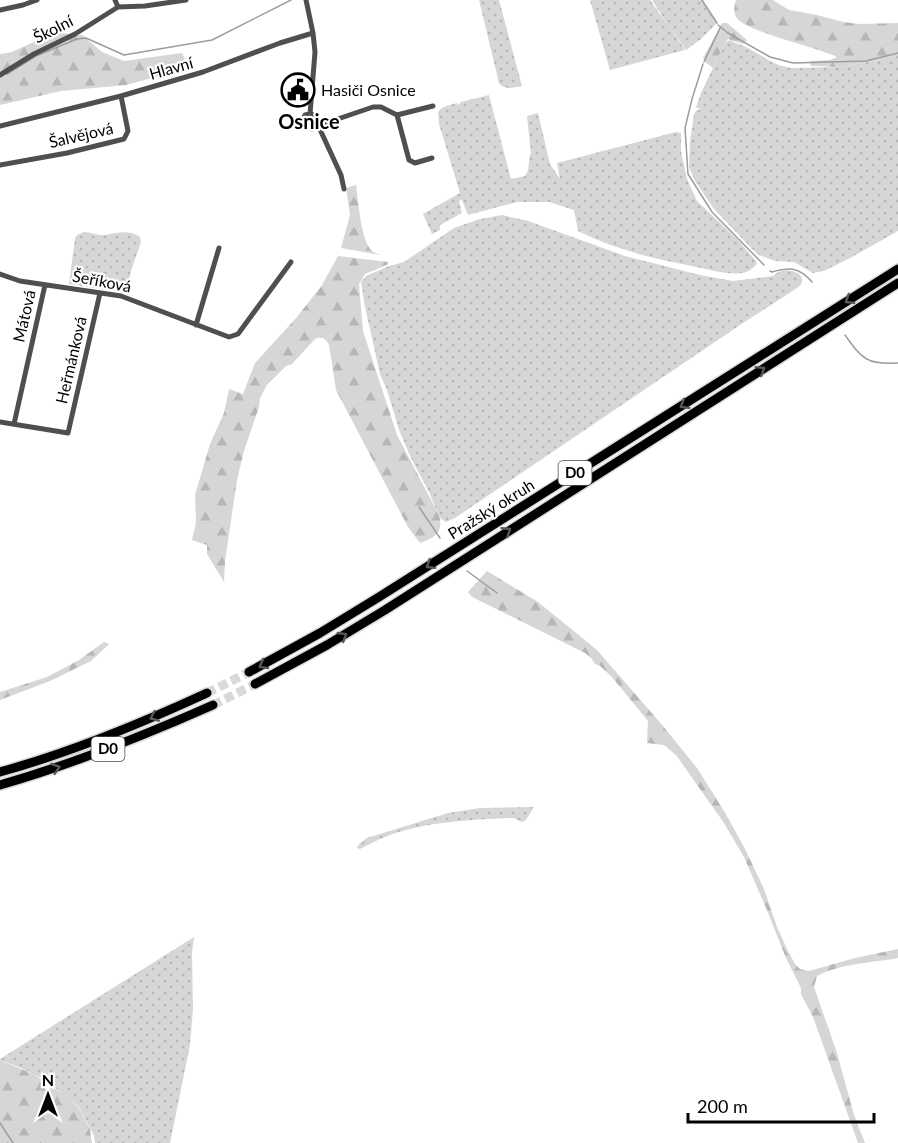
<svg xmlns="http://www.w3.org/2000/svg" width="898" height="1143" font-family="Lato,sans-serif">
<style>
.grass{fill:url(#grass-dots)}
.forest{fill:url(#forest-firs)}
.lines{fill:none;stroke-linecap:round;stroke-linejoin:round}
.stream{stroke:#9d9d9d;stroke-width:1.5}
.highway-tunnel{stroke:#d9d9d9;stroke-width:9;stroke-dasharray:9 4.5;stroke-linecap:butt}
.highway-casing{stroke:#dbdbdb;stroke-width:12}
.street{stroke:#4f4f4f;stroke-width:5}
.highway{stroke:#000;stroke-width:9}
.oneway{stroke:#595959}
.labels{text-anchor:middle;stroke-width:4.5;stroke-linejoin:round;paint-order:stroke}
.shield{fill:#fff;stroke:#4c4c4c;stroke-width:1.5}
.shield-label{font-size:15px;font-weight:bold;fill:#000}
.street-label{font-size:16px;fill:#000;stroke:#fff}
.poi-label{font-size:16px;fill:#000;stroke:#fff;text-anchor:start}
.quarter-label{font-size:20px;font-weight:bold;fill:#000;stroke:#fff}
</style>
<defs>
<pattern id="grass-dots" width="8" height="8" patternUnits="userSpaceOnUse" patternTransform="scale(1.5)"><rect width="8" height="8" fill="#d6d6d6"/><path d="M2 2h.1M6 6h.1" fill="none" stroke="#b6b6b6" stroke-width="1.8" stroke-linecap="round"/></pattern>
<pattern id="forest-firs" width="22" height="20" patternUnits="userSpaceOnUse" patternTransform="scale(1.5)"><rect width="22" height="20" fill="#d6d6d6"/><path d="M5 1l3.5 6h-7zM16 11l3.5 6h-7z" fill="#b6b6b6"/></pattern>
</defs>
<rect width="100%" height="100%" fill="#fff"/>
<path class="grass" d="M479 0H499L522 86C514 87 504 91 499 83Z
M590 0H650L668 25 652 0H702L717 23 701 39 686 50 669 26 685 50 610 70Z
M730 40C735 43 739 44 744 46 761 54 772 66 792 68L841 67 898 56V231L850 258 824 271 813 273 794 262 775 261 757 254 714 209 695 181 689 167 690 142 694 114 697 110H701L696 107 701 93 725 43Z
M489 95 511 179 525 176C531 169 527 161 531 153L527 116 538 113 550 164 560 179 557 163 676 132 681 133V151L687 179 697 201 737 239 756 261 757 264C753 268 749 272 742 273 727 275 711 270 697 267 654 259 617 250 578 231L574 210 549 202H517L468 215 462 200 459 201 462 213 440 225V230L432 234 423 214 460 193 439 124 438 112C442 106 450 105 457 103L458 105 461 102Z
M502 215 528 221 625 256 700 275 733 281 773 276C785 263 814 275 797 288L743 323 455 518 446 522 441 519 436 509 429 492 411 458 399 430 387 390 380 374 365 307 361 282 366 276 389 266 404 262 454 228 480 219Z
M84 232C91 232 98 236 104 235 116 233 130 229 140 237L141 242 131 271 126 292 113 287 102 289 69 284 75 238 77 235Z
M534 807 526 820 522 822 514 818C475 819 422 822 385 837 377 840 368 845 360 849L357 848 359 844 367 838 448 813 480 808Z
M194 937 192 953 193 1009 190 1045 170 1143H95L94 1136 79 1107 47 1081 21 1068 0 1060V1059Z"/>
<path class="forest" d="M736 0H773L789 10 817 15 843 22 860 24 898 23V56L841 67 811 66 810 61 830 60 837 57C816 47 747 32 737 18 733 13 734 6 736 0Z
M722 23H727L747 40 743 44 728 39 725 43 713 68 706 63 703 58Z
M60 33 82 35 102 52 124 61 182 53 189 68 126 85 61 91 0 105V54L12 52 40 39Z
M356 185C358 200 361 241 372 251 376 254 381 255 386 256L341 248 350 215 346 188Z
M338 256 388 262 387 265 365 274 359 284 363 331 397 435 439 515C444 532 435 538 420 543L408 527 336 390 329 345C326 339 322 336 315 339L292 364 286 366 267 385 260 398 259 407 244 451 237 480 225 561 224 582 207 554V545L192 540 196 523 195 495 210 444 224 413 229 389 243 394 255 363 297 317 322 285Z
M487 571 538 602 597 650 663 726 697 768 724 811 744 847 764 889 777 927 788 951 795 964 800 969 809 971 855 958 898 949V958C872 963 841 963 817 976L814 987 837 1053 854 1115 865 1143H858L813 1017 801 994V988L786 958 766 908 744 857 724 823 676 755 664 745 647 743 648 721 611 676 600 666 595 664 592 659 585 653 472 597 468 592Z
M104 642 109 644 91 661 50 681 0 700V692L47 677 79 660Z
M0 1060 33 1074 65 1095 79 1108 90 1129 92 1143H0Z"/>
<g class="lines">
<path class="stream" d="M702 0 717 23
M718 25 728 33 770 57 793 63 866 61 898 53
M704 62 720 28
M703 64 692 99 685 128 688 174 712 212 764 265
M7 74 36 56 77 39 86 38 124 55 212 40 291 0
M770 271 772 272C790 267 799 267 812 282
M845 335C862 359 867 365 898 363
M419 507 440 538
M467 571 497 593
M0 1123 13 1143"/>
<path class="highway-tunnel" d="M207 693 249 672
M213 705 255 684"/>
<g class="highway-casing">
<path id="highway" d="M249 672 320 633 379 597 898 269
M255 684 327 645 385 610 898 283
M0 772C72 752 140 724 207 693
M0 785C73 764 143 736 213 705"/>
</g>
<path class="street" d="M115 0 118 7 145 6 186 0
M306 0 313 33 315 52 310 114
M0 10 23 5 37 0
M0 75 34 54 75 34 118 7
M310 114C315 114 318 118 317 123L341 175 344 189
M310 114 305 115 303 119 304 126 312 129 317 123
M397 115 409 160 415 163 432 158
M317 123 329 122 373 107H381L397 115 433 106
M0 126 121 96 203 72 280 43 313 33
M0 165 67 153 124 139 128 131 121 96
M0 274 20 281 121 296 229 337 238 334 291 262
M196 325 219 248
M0 422 68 433 100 293
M14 424 45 285"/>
<use href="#highway" class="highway"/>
</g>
<defs><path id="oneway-chevron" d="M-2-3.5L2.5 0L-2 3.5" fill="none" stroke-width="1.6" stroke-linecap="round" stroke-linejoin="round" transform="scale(1.5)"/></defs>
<g class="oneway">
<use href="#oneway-chevron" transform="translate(849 300) rotate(148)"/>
<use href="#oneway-chevron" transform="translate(761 370) rotate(-32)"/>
<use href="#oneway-chevron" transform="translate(684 405) rotate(148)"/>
<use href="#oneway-chevron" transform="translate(507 531) rotate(-33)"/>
<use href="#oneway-chevron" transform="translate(430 565) rotate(148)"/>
<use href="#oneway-chevron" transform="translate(343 636) rotate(-31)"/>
<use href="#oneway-chevron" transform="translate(263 665) rotate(151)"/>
<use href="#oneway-chevron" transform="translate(154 717) rotate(156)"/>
<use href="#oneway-chevron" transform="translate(56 768) rotate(-17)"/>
</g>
<defs>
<g id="civic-ring" transform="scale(1.725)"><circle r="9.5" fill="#fff" stroke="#000" stroke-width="1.5"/><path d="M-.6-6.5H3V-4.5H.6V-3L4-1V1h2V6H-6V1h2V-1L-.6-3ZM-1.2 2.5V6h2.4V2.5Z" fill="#000"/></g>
</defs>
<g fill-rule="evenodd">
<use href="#civic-ring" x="298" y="90"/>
</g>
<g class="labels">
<g class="shield">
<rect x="558.5" y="461" width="33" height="24" rx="4.5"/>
<rect x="91.5" y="737" width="33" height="24" rx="4.5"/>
</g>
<g class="shield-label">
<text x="575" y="478">D0</text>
<text x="108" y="754">D0</text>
</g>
<g class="street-label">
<text transform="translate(53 29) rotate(-27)" y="6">Školní</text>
<text transform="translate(171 68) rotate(-16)" y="6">Hlavní</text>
<text transform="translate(81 135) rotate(-13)" y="6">Šalvějová</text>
<text transform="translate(102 281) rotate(11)" y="6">Šeříková</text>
<text transform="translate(24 316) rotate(-77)" y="6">Mátová</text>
<text transform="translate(71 360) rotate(-77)" y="6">Heřmánková</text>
<text transform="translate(491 509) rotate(-32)" y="6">Pražský okruh</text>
</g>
<g class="poi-label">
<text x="321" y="96">Hasiči Osnice</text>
</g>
<g class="quarter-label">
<text x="309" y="129">Osnice</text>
</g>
</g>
<g transform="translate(48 1095)" stroke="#ffffff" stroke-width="4.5" paint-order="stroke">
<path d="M0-4.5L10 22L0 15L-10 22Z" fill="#000000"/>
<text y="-9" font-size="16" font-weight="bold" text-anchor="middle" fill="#000000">N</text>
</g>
<path d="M688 1113v9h186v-9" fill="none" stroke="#000000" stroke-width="3"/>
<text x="697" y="1113" font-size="18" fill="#000000" stroke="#ffffff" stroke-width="4.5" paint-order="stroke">200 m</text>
</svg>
